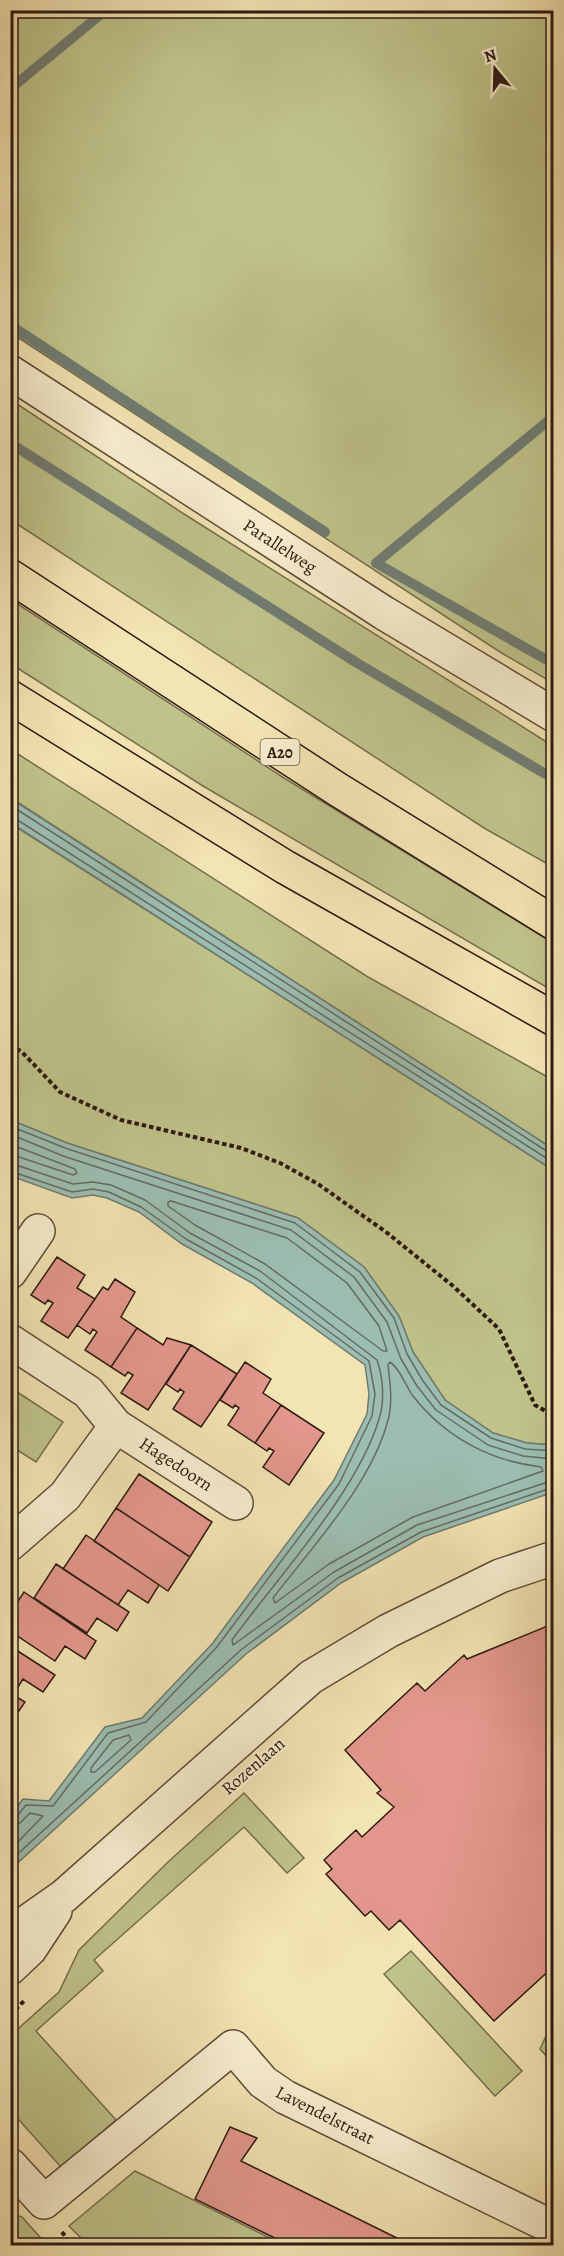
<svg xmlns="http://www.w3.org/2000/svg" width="564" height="2256" font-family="Alegreya,serif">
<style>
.green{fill:#bfc38a;stroke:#766e4e;stroke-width:1.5}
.water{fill:#9cbeb2;stroke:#707c72;stroke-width:1.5}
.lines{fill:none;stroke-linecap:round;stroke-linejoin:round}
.shore{stroke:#646c62;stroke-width:1.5}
.stream{stroke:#707c72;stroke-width:10}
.building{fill:#e3978c;stroke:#2d1a12;stroke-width:1.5}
.minor-casing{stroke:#5e4c3a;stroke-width:36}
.highway-casing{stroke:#2d1a12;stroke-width:36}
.path{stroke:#2d1a12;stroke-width:4;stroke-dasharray:4.5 3;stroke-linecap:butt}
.minor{stroke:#f7edce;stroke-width:33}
.highway{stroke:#f3e4b3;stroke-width:33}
.labels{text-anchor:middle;stroke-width:4.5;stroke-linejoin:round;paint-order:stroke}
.shield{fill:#f7edce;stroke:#6a594a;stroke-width:1.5}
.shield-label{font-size:16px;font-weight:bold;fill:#2d1a12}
.street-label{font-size:18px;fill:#2d1a12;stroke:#f7edce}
</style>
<rect width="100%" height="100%" fill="#f3e4b3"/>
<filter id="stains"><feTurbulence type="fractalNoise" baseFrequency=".00333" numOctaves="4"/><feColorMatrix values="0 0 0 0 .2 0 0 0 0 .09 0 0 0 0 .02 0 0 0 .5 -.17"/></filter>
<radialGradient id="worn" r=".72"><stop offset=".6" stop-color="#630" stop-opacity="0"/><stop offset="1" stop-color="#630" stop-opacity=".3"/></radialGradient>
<path class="green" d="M10 11H553V683L500 652 11 333Z
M11 400 184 514 553 746V867L484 828 11 520Z
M10 599 284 778 553 943V991L203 786 11 664Z
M10 749 368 977 553 1080V1149L11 798Z
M10 823 553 1170V1445L527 1443 493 1433 445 1400 413 1352 399 1316 364 1267 298 1218 67 1143 11 1120Z
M11 1388 63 1422 36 1462 11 1446Z
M244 1793 304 1858 287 1873 244 1827 94 1960 103 1971 36 2031 116 2120 61 2167 11 2111 10 2036 59 1992 79 1950 168 1862Z
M411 1951 522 2071 495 2096 384 1974Z
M551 2025 553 2028V2063L540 2049Z
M135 2171 284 2245H285H88L69 2226Z
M14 2215 22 2217 47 2245H11V2216Z"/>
<path class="water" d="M10 798 553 1149V1170L11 823Z
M11 1120 67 1143 298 1218 364 1267 399 1316 413 1352 445 1400 493 1433 527 1443 553 1445 554 1492 423 1537 341 1583 246 1654 11 1869V1815L23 1799 49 1801 105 1727 142 1718 212 1644 334 1480 367 1414 369 1394 365 1365 252 1283 182 1244 139 1212 107 1198 93 1195 72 1198 11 1176Z"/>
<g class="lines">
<path class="shore" d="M10 805 548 1152 554 1153
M10 818 16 819 554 1163
M10 1126 65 1148 295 1223 360 1272 394 1318 407 1354 423 1381 441 1405 491 1438 525 1449 554 1451
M10 1134 63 1156 291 1230 354 1277 387 1322 401 1359 417 1386 436 1410 488 1445 523 1456 554 1459
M10 1144 75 1169 77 1173 73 1175 10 1154
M10 1163 73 1184 93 1182 111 1185 145 1200 190 1233 260 1271 377 1360C383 1377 385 1401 379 1419 358 1491 277 1578 232 1640L233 1645 334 1572 417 1525 554 1480
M10 1171 72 1192 93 1189 109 1192 141 1207 186 1239 256 1278 369 1361 375 1394 372 1416 339 1484 216 1648 146 1722 108 1733 53 1806 26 1805 17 1816 10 1818
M171 1201 287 1238 347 1283 379 1326 387 1351H383L265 1264 195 1225 168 1206V1202Z
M390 1362C400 1368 406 1387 413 1396 445 1437 490 1461 541 1467L543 1471 413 1517 329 1564 275 1603 273 1598C312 1547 372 1483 388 1420 393 1402 390 1383 388 1365Z
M129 1735 131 1740 95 1772H91V1768L113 1740Z
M10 1825 20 1823 30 1813 43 1816 10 1850
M10 1861 242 1649 338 1578 421 1532 554 1487"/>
<path class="stream" d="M10 89 106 10
M10 325 325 532
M554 416 376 563 554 664
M10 443 357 663 554 779"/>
</g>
<path class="building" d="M57 1257 85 1275 77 1288 95 1299 68 1338 41 1321 53 1303 48 1300 45 1304 31 1295Z
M115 1279 135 1292 121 1317 137 1328 111 1367 85 1350 97 1332 93 1329 90 1334 77 1325 103 1287 108 1290Z
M137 1328 163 1345 167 1338 191 1345 148 1410 121 1393 133 1375 128 1372 125 1376 111 1367Z
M191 1345 237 1374 201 1427 173 1409 184 1392 180 1389 178 1392 166 1384Z
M245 1362 271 1379 263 1393 281 1405 255 1443 228 1425 239 1408 235 1405 233 1408 220 1400Z
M281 1405 324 1433 289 1485 263 1467 274 1451 269 1448 267 1451 255 1443Z
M139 1474 212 1522 190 1557 116 1508Z
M116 1508 190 1557 168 1591 94 1541Z
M86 1535 159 1585 148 1603 128 1590 118 1605 63 1569Z
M56 1564 129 1612 117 1631 97 1618 87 1633 34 1598Z
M24 1592 96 1641 85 1659 65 1646 55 1661 10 1631V1613Z
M550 1625H554V1966L494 2021 400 1920 389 1930 371 1911 365 1916 326 1874 332 1869 324 1860 356 1830 362 1837 394 1807 377 1793 381 1790 345 1750 417 1683 425 1691 464 1655 467 1659Z
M10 1646 55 1675 43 1692 23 1679 13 1695 10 1693Z
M10 1693 25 1702 12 1721 10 1720Z
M230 2127 257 2138 241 2161 413 2246H291L195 2199Z"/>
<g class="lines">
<g class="minor-casing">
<path id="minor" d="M10 372 384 613 554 715
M10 1272 38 1231
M10 1341 88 1392 116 1426 236 1503
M10 1544 65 1496 116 1426
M10 1934 64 1896 311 1677 388 1631 500 1576 554 1558
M10 1968 30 1949 55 1911
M10 2165 44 2202 233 2047 263 2082 285 2097 554 2228"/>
</g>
<g class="highway-casing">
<path id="highway" d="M10 576 337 789 554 923
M10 697 285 867 554 1019"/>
</g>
<path class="path" d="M10 1045 22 1052 60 1092 121 1120 241 1148 280 1163 318 1184 386 1232 453 1286 499 1329 535 1405 554 1416
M10 2015 25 2000
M62 2232 72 2246"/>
<use href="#minor" class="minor"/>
<use href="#highway" class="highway"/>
</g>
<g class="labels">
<rect class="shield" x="260.5" y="739" width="39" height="26" rx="4.5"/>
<g class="shield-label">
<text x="280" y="758">A20</text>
</g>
<g class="street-label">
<text transform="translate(280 546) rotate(33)" y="6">Parallelweg</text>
<text transform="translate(176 1464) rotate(33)" y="6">Hagedoorn</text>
<text transform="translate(253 1766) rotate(-41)" y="6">Rozenlaan</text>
<text transform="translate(325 2115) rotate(27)" y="6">Lavendelstraat</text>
</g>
</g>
<rect width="564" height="2256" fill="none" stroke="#f3e4b3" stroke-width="36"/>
<rect x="12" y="12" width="540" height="2232" fill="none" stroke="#2d1a12" stroke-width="3"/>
<rect x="18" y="18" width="528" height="2220" fill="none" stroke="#2d1a12" stroke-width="1.5"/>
<g transform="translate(495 69) rotate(341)" stroke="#f7edce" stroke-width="4.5" paint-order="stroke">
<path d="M0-4.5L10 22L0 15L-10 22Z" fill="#2d1a12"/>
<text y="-9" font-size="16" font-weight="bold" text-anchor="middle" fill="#2d1a12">N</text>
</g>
<rect width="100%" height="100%" filter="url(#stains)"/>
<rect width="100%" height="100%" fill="url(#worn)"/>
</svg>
